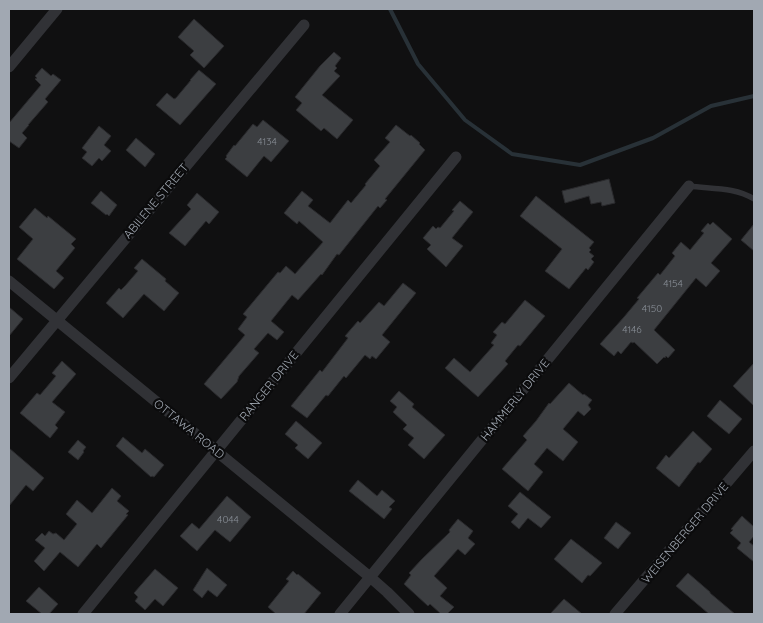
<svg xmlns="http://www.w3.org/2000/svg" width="763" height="623" font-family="Quicksand,sans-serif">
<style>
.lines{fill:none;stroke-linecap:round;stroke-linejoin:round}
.stream{stroke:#283137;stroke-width:4}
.building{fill:#3c3e41;stroke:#2a2a2d}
.service{stroke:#313236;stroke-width:5.5}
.minor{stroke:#313236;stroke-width:11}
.labels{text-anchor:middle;stroke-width:4.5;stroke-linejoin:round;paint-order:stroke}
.number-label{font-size:10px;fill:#888e96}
.street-label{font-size:12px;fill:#a1a8b2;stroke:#0b0b0c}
</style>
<rect width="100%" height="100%" fill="#101011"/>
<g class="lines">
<path class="stream" d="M390 9 418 64 465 120 512 154 580 165 653 138 711 106 754 96"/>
</g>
<path class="building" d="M194 19 224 46 204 68 190 55 194 51 178 37Z
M334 52 341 58 335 66 337 68 334 71 340 76 322 95 353 120 337 139 324 128 321 131 296 110 302 103 295 97 320 66Z
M42 68 51 76 53 74 61 80 45 99 48 102 28 125H29L22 133 27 138 19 148 9 141V123L41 85 35 79 37 78 35 76Z
M199 70 216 84 180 125 156 105 167 93 174 99 176 98 191 80H190Z
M263 120 289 141 271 162 264 156 247 177 225 159 227 157 226 156 234 145 235 146 253 124 257 127Z
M396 125 410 136 411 135 420 143 419 144 425 150 385 199 387 200 380 208 378 206 339 255 337 254 322 275 321 274 298 300 292 295 271 321 284 332 277 340 268 333 254 349 259 353 239 376 237 382 221 399 204 384 245 335 238 329 247 317 243 314 278 272 280 273 286 266 295 274 323 242 299 221 297 224 284 213 302 191 313 200 308 206 330 223 348 200 351 203 366 185 365 184 380 166 374 160 390 142 385 138Z
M99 126 111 136 104 145 111 151 102 161 99 158 92 166 82 158 87 152 82 148Z
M136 138 155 154 145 167 126 150Z
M609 179 615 203 602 206 601 202 591 204 589 196 565 203 562 191Z
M101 191 117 205 109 216 107 214 106 215 91 203Z
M197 193 219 212 209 224 206 221 185 246 169 233 191 209 187 205Z
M536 196 594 242 589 248 591 250 589 252 594 256 591 259 594 262 588 270 586 268 569 289 545 271 562 249 520 216Z
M460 201 473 212 452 238 463 246 446 267 427 249 431 245 423 238 433 226 436 229 438 227 440 228 454 211 452 210Z
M35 208 47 218 48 216 76 239 71 244 75 248 56 271 64 278 54 289 17 259 33 239 19 227Z
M713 222 732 239 711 263 720 271 706 287 696 278 654 330 675 350 668 358 666 356 665 358 664 357 657 364 634 342 633 343 631 342 621 354 618 351 614 356 600 344 624 317 639 299 637 298 658 273 660 275 675 256 672 253 681 242 690 250 704 233 701 231 708 223 710 225Z
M754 224V251L741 240Z
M142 259 166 279 165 281 179 293 164 311 144 294 123 318 106 303 119 288 121 290 125 286 138 271 134 268Z
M403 283 416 293 382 335 390 342 376 359 372 356 370 359 365 355 346 378 344 376 328 396 326 395 307 418 291 406 320 370 322 372 348 338 345 336 358 321 360 323 379 302 384 306Z
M525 300 545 316 520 346 518 345 505 361 508 364 478 397 445 368 454 358 470 372 494 345 491 343 497 335 493 332 502 322 505 324Z
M9 307 23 319 9 336Z
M62 361 76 374 52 402 65 412 55 425 58 428 50 438 20 413 37 393 40 395 56 376 52 373Z
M754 363V406L733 386Z
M569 383 583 395 584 394 592 400 588 405 591 409 584 416 578 411 563 429 578 442 563 461 547 448 534 464 543 472 528 491 502 469 527 440 523 436 536 421 549 403 550 404Z
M399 391 414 404 412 407 445 435 424 459 408 445 414 438 403 429 407 425 393 412 397 407 390 401Z
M720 400 742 419 729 434 707 416Z
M296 421 322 443 308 459 295 448 298 445 285 434Z
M693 431 712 449 700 463 698 462 679 487 656 468 666 455 669 458Z
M123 437 142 453 145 449 164 465 154 477 152 476 151 477 116 446Z
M78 440 86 447 83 451 84 452 78 460 68 452Z
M9 448 44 478 33 491 26 485 9 506Z
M358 480 377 496 382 490 395 501 389 507 392 509 384 519 349 491Z
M112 488 121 496 117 501 129 511 126 514 128 515 101 548 97 544 78 567 60 552 44 571 34 561 45 548 35 540 42 533 45 536 49 531 53 534 56 533 64 540 77 524 66 514 77 500 92 513Z
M520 492 551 517 541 528 528 518 519 529 511 522 518 514 508 506Z
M227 496 251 517 230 542 215 530 197 551 180 536 192 523 199 529Z
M742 516 754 527V536L749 542 754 546V562L737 548 741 543 730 533 733 530 731 529Z
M458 519 473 531 468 538 475 544 465 555 458 549 434 576 447 588 440 596 454 607 447 614H441L430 604 428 606 404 584 411 575 409 573 422 559 450 532 449 530Z
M616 522 631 533 618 549 604 538Z
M571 539 602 563 590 576 588 575 582 583 554 559Z
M207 568 227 585 217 597 208 590 202 598 193 590Z
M155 569 178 588 163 606 155 599 145 610 135 601 138 597 134 593Z
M293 571 297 575 298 574 321 593 304 614H276L268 607 289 581 286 579Z
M688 573 710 592V593L735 614H709L676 586Z
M39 587 58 604 49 614H42L26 601Z
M564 599 582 614H550Z"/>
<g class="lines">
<path class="service" d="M689 186C712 189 735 187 754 199"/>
<path class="minor" d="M9 67 57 9
M9 281 370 577 387 592 409 614
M9 378 304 25
M83 614 456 157
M340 614 689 186
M615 614 754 451"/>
</g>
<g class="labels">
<g class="number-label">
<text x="267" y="145">4134</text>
<text x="673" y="287">4154</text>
<text x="652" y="312">4150</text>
<text x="632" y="333">4146</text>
<text x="228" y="523">4044</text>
</g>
<g class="street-label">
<text transform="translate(156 201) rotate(-50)" y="4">ABILENE STREET</text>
<text transform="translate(269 386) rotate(-51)" y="4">RANGER DRIVE</text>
<text transform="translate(515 400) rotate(-51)" y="4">HAMMERLY DRIVE</text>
<text transform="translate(189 429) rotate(39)" y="4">OTTAWA ROAD</text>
<text transform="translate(685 533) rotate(-50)" y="4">WEISENBERGER DRIVE</text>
</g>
</g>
<rect width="763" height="623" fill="none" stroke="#a1a8b2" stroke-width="20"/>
</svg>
